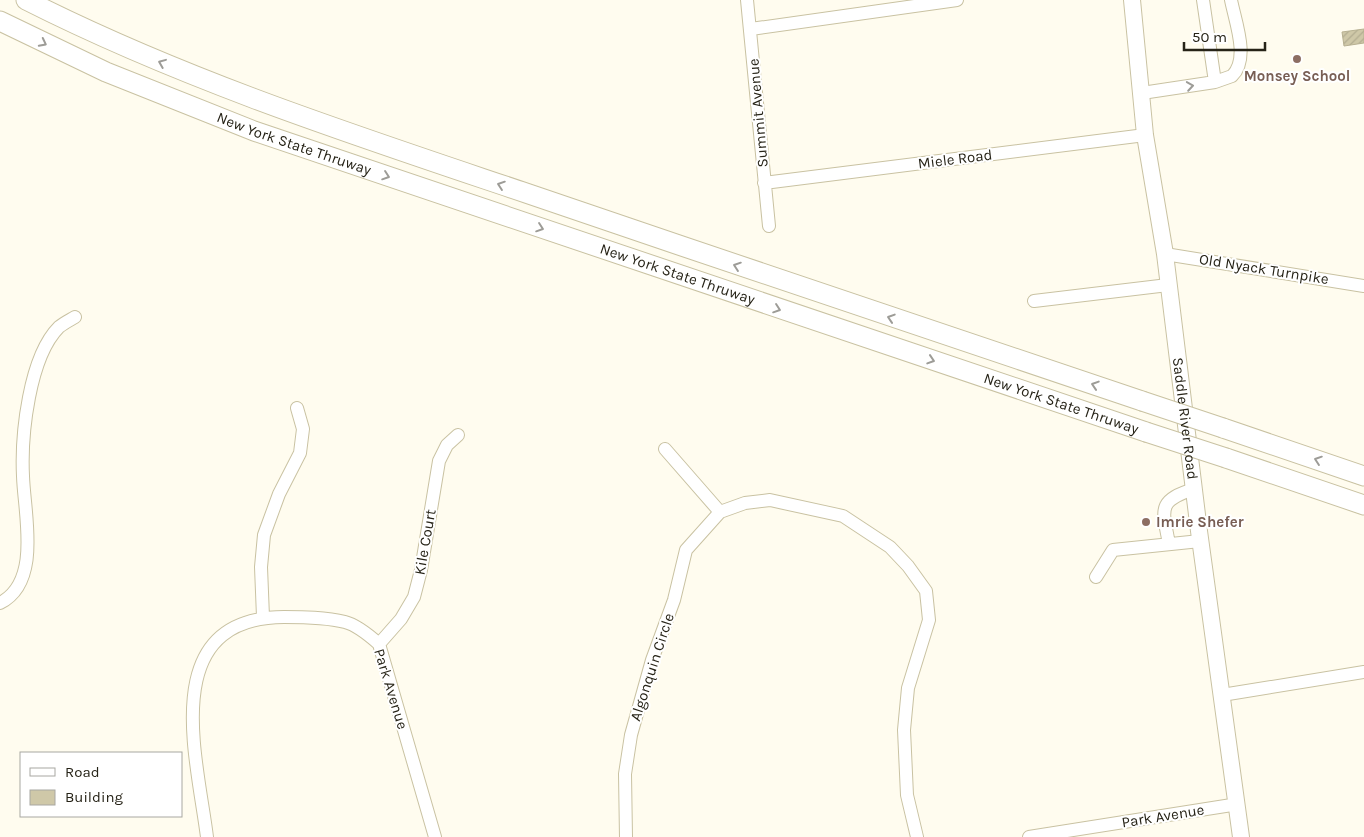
<svg xmlns="http://www.w3.org/2000/svg" width="1364" height="837" font-family="Karla,sans-serif">
<style>
.building{fill:url(#building-hatch);stroke:#b7b091}
.lines{fill:none;stroke-linecap:round;stroke-linejoin:round}
.minor-casing{stroke:#c9c2a2;stroke-width:14}
.major-casing{stroke:#c9c2a2;stroke-width:18}
.highway-casing{stroke:#c9c2a2;stroke-width:21}
.minor{stroke:#fff;stroke-width:12}
.major{stroke:#fff;stroke-width:16}
.highway{stroke:#fff;stroke-width:19}
.highway-bridge-casing{stroke:#c9c2a2;stroke-width:21;stroke-linecap:butt}
.highway-bridge{stroke:#fff;stroke-width:19}
.oneway{stroke:#9d9c97}
.education-dot{fill:#8d6e63;stroke:#fff;stroke-width:2}
.labels{text-anchor:middle;stroke-width:4;stroke-linejoin:round;paint-order:stroke}
.education-label{font-size:15px;font-weight:bold;fill:#785e54;stroke:#fff}
.street-label{font-size:15px;fill:#262317;stroke:#fff}
</style>
<defs>
<pattern id="building-hatch" width="6" height="6" patternUnits="userSpaceOnUse" patternTransform="scale(1.25)"><rect width="6" height="6" fill="#cfc8a8"/><path d="M-1 1l2-2M0 6l6-6M5 7l2-2" fill="none" stroke="#b2ac90"/></pattern>
</defs>
<rect width="100%" height="100%" fill="#fffcef"/>
<path class="building" d="M1364 29V43L1344 46 1342 32Z"/>
<g class="lines">
<g class="minor-casing">
<path id="minor" d="M747 0 769 226
M751 29 957 0
M1215 82 1232 76C1250 59 1235 21 1231 0
M1142 93 1215 82 1203 0
M764 183 1145 135
M1165 254 1364 286
M1034 301 1168 285
M665 449 720 512
M1169 544C1163 510 1156 501 1194 489
M1096 577 1113 550 1200 541
M0 603C42 582 24 513 23 476 21 435 29 357 59 327 64 323 70 320 75 317
M263 617 261 567 264 535 279 494 300 453 303 429 297 408
M379 644 401 619 414 597 421 570 439 461 447 445 458 435
M1222 695 1364 672
M207 837C197 757 156 618 284 617 303 617 326 617 345 622 357 625 370 636 379 644L435 837
M626 837 625 774 631 735 652 660 674 600 686 550 720 512 745 503 770 500 843 516 890 547 908 566 926 591 929 620 908 688 904 730 907 795 917 837
M1029 837 1238 804"/>
</g>
<g class="major-casing">
<g id="major">
<path id="s1" d="M1132 0 1145 135 1165 254 1199 531 1241 837"/>
</g>
</g>
<g class="highway-casing">
<g id="highway">
<path d="M26 0C186 81 357 136 526 193 731 263 936 332 1142 401"/>
<path id="s2" d="M0 21 106 72 254 131 1146 432"/>
<path d="M1223 428 1364 476"/>
<path d="M1226 458 1364 505"/>
</g>
</g>
<use href="#minor" class="minor"/>
<use href="#major" class="major"/>
<use href="#highway" class="highway"/>
<g class="highway-bridge-casing">
<path id="highway-bridge" d="M1142 401 1223 428
M1146 432 1226 458"/>
</g>
<use href="#highway-bridge" class="highway-bridge"/>
</g>
<defs><path id="oneway-chevron" d="M-2-3.5L2.5 0L-2 3.5" fill="none" stroke-width="1.6" stroke-linecap="round" stroke-linejoin="round" transform="scale(1.25)"/></defs>
<g class="oneway">
<use href="#oneway-chevron" transform="translate(43 43) rotate(27)"/>
<use href="#oneway-chevron" transform="translate(162 63) rotate(-158)"/>
<use href="#oneway-chevron" transform="translate(1190 86) rotate(-9)"/>
<use href="#oneway-chevron" transform="translate(386 176) rotate(19)"/>
<use href="#oneway-chevron" transform="translate(501 185) rotate(-161)"/>
<use href="#oneway-chevron" transform="translate(540 228) rotate(19)"/>
<use href="#oneway-chevron" transform="translate(737 266) rotate(-161)"/>
<use href="#oneway-chevron" transform="translate(777 309) rotate(19)"/>
<use href="#oneway-chevron" transform="translate(891 318) rotate(-162)"/>
<use href="#oneway-chevron" transform="translate(931 360) rotate(18)"/>
<use href="#oneway-chevron" transform="translate(1095 385) rotate(-162)"/>
<use href="#oneway-chevron" transform="translate(1318 460) rotate(-161)"/>
</g>
<g class="education-dot">
<circle cx="1297" cy="59" r="5"/>
<circle cx="1146" cy="522" r="5"/>
</g>
<g class="labels">
<g class="education-label">
<text x="1297" y="81">Monsey School</text>
<text x="1156" y="527" text-anchor="start">Imrie Shefer</text>
</g>
<g class="street-label">
<text transform="translate(758 113) rotate(-95)" y="5">Summit Avenue</text>
<text dy="5" stroke="none"><textPath href="#s2" startOffset="319">New York State Thruway</textPath></text>
<text transform="translate(955 159) rotate(-7)" y="5">Miele Road</text>
<text transform="translate(1264 269) rotate(9)" y="5">Old Nyack Turnpike</text>
<text dy="5" stroke="none"><textPath href="#s2" startOffset="724">New York State Thruway</textPath></text>
<text dy="5" stroke="none"><textPath href="#s2" startOffset="1129">New York State Thruway</textPath></text>
<text dy="5" stroke="none"><textPath href="#s1" startOffset="422">Saddle River Road</textPath></text>
<text transform="translate(425 542) rotate(-80)" y="5">Kile Court</text>
<text transform="translate(652 667) rotate(-72)" y="5">Algonquin Circle</text>
<text transform="translate(391 689) rotate(73)" y="5">Park Avenue</text>
<text transform="translate(1163 816) rotate(-9)" y="5">Park Avenue</text>
</g>
</g>
<rect x="20" y="752" width="162" height="65" fill="#ffffff" stroke="#a8a7a2"/>
<rect x="30" y="768" width="25" height="8" fill="#ffffff" stroke="#a8a7a2"/>
<text x="65" y="777" font-size="15" fill="#262317">Road</text>
<rect x="30" y="790" width="25" height="15" fill="#cfc8a8" stroke="#a8a7a2"/>
<text x="65" y="802" font-size="15" fill="#262317">Building</text>
<path d="M1184 42v8h81v-8" fill="none" stroke="#262317" stroke-width="2.5"/>
<text x="1192" y="42" font-size="15" fill="#262317" stroke="#ffffff" stroke-width="4" paint-order="stroke">50 m</text>
</svg>
